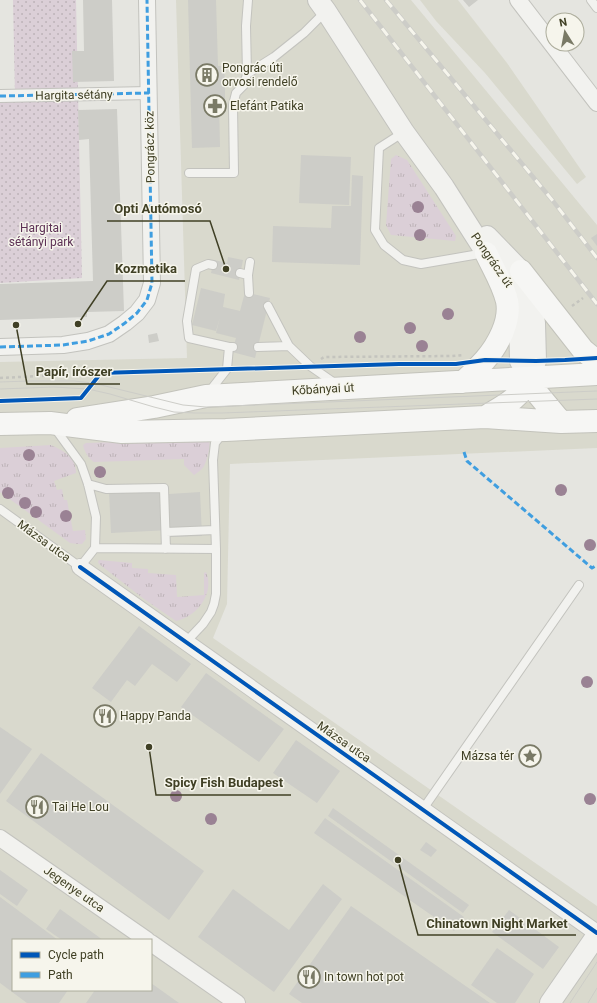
<svg xmlns="http://www.w3.org/2000/svg" width="597" height="1003" font-family="Roboto,sans-serif">
<style>
.built{fill:#d9d9cd;fill-rule:evenodd}
.grass{fill:url(#grass-tufts)}
.park{fill:url(#park-dots)}
.building{fill:#cdcdc8}
.lines{fill:none;stroke-linecap:round;stroke-linejoin:round}
.service-casing{stroke:#c3c3be;stroke-width:10}
.pedestrian-casing{stroke:#c3c3be;stroke-width:14}
.minor-casing{stroke:#c3c3be;stroke-width:18}
.tertiary-casing{stroke:#c3c3be;stroke-width:22}
.primary-casing{stroke:#c3c3bb;stroke-width:24}
.path{stroke:#c4c4be;stroke-width:2.5;stroke-dasharray:3 3;stroke-linecap:butt}
.service{stroke:#f2f2ef;stroke-width:8}
.pedestrian{stroke:#f2f2ef;stroke-width:12}
.minor{stroke:#f2f2ef;stroke-width:16}
.tertiary{stroke:#f2f2ef;stroke-width:20}
.primary{stroke:#f6f6f4;stroke-width:22}
.tram{stroke:#cdcdc8;stroke-width:1}
.rail-casing{stroke:#cdcdc8;stroke-width:4.5}
.rail{stroke:#f6f5ec;stroke-width:3;stroke-dasharray:9;stroke-linecap:butt}
.quiet{stroke:#3f9ee0;stroke-width:3;stroke-dasharray:6 3;stroke-linecap:butt}
.cycleway-casing{stroke:#f6f5ec;stroke-width:6}
.cycleway{stroke:#0057b8;stroke-width:4}
.tree{fill:#9a8294}
.labels{text-anchor:middle;stroke-width:3;stroke-linejoin:round;paint-order:stroke}
.poi-label{font-size:12px;fill:#404025;stroke:#f6f5ec;text-anchor:start}
.street-label{font-size:12px;fill:#404025;stroke:#f6f5ec}
.park-label{font-size:12px;fill:#5d3155;stroke:#f6f5ec}
.leader{fill:none;stroke:#404025;stroke-width:1.5}
.callout-dot{fill:#404025;stroke:#f6f5ec;stroke-width:1.5}
.callout-label{font-size:13px;text-anchor:middle;font-weight:bold;fill:#404025;stroke:#f6f5ec;stroke-width:3;stroke-linejoin:round;paint-order:stroke}
</style>
<defs>
<pattern id="grass-tufts" width="24" height="20" patternUnits="userSpaceOnUse"><rect width="24" height="20" fill="#dbcfd7"/><path d="M3 7l-1-3M5 7V3M7 7l1-3M15 17l-1-3M17 17v-4M19 17l1-3" fill="none" stroke="#bdb3b8"/></pattern>
<pattern id="park-dots" width="8" height="8" patternUnits="userSpaceOnUse"><rect width="8" height="8" fill="#dbcfd7"/><path d="M2 2h.1M6 6h.1" fill="none" stroke="#bdb3b8" stroke-width="1.8" stroke-linecap="round"/></pattern>
</defs>
<rect width="100%" height="100%" fill="#e5e5e0"/>
<path class="built" d="M176 0H411L597 225V448L230 464 227 604 213 638 597 906V1003H0V362L187 358ZM13 940H151V990H13Z
M420 0H458L507 63 586 177 577 184 485 73 436 21Z"/>
<path class="grass" d="M396 155 407 160 456 236 455 241 391 235 386 225 391 159Z
M205 439 209 440C211 445 207 461 204 466 202 470 197 473 194 475L184 465V459L94 462C89 459 84 451 83 445L86 443Z
M51 445C64 451 76 457 76 473L54 481 57 490 62 489 64 500H67L73 531 85 530 86 539 82 544H77L70 543 0 492V448Z
M99 560 132 563V568L148 569V573L176 575 177 597 204 595V573L206 572C215 593 197 617 176 621L144 599 99 564 98 562Z"/>
<path class="park" d="M13 0H76L82 278 0 283V97L15 96Z"/>
<path class="building" d="M83 0H112L114 81 73 82 72 51H84Z
M188 0H216L218 66H224L225 84V101H219L220 147 192 148Z
M463 0H478L469 7Z
M117 109 124 311 87 312V317L0 320V284L93 281 89 139 79 140 78 110Z
M301 155 351 157 349 205 299 203Z
M352 175 363 176 360 265 272 262 273 226 331 228 332 206H351Z
M597 234V246L591 238Z
M228 257 243 260 239 280 211 273 214 260 227 263Z
M201 288 225 294 223 307 240 311 245 292 270 298 255 358 232 352 236 338 216 333 220 317 216 331 192 325Z
M157 333 159 341 149 343 148 335Z
M169 489V494L200 492 202 536 170 537V530L111 533 109 491Z
M139 626 191 664 177 682 152 664 135 686 127 680 111 702 92 688Z
M206 673 284 729 259 762 181 707Z
M0 727 32 749 0 794Z
M296 740 340 771 317 803 273 773Z
M41 753 204 871 169 920 6 801Z
M333 808 469 905 463 913 328 816Z
M325 818 464 917 454 931 314 833Z
M426 842 437 850 431 857 420 850Z
M0 870 28 890 17 906 0 894Z
M323 884 342 899 274 992 198 937 233 889 289 930Z
M0 897 58 940H13V990H68L59 1003H27L0 983Z
M351 906 490 1003H302L289 994Z
M60 909 103 940H62L46 929Z
M509 910 559 947 543 969 492 932Z
M497 948 534 974 515 1003H497L471 985Z
M151 983 179 1003H86L95 990H151Z"/>
<g class="lines">
<g class="service-casing">
<path id="service" d="M591 0 597 8
M247 74 274 57 304 33 326 11
M404 132 379 148 375 230 384 245 403 260 421 264 485 253
M189 173H234L233 105 236 93 244 85 247 74 246 26 248 0
M213 265 208 264 196 269 187 321 189 338 229 347
M240 273 248 275 249 293
M248 275 250 262
M268 306 289 346
M258 347 289 346 310 366 336 384
M209 392 227 369 229 347H233
M88 484 106 489 164 488 166 549
M0 509 80 567 95 548 96 517 88 484 81 464 54 427
M166 532 215 530
M95 548 216 549
M185 643 203 624 211 612 214 604 216 594V549L213 460 215 443 223 433
M423 809 579 585"/>
</g>
<g class="pedestrian-casing">
<path id="pedestrian" d="M0 96 149 93"/>
</g>
<g class="minor-casing">
<path id="minor" d="M518 0 597 103
M0 347 63 345 88 341 109 334 125 323 137 313 147 300 152 283 147 0
M80 567 597 933
M0 838 147 940
M151 943 237 1003"/>
</g>
<g class="tertiary-casing">
<path id="tertiary" d="M318 0 326 11 404 132 444 187 486 253 510 283 517 297 519 315 520 361 529 378
M487 236 521 271 531 298 535 323 536 361 529 378
M550 1003 597 935"/>
</g>
<g class="primary-casing">
<path id="primary" d="M521 271 583 350 594 359 597 360
M529 378 537 393 561 422
M463 382C471 375 478 368 485 360 498 345 511 321 507 301 503 284 493 268 486 253
M485 417C501 407 523 397 529 378
M77 419 154 407 206 396 597 374
M0 424 50 423 122 432 226 430 485 417 561 422 597 421"/>
</g>
<path class="path" d="M572 306 583 298
M321 359 324 357 451 356 463 355
M0 378 101 373"/>
<use href="#service" class="service"/>
<use href="#pedestrian" class="pedestrian"/>
<use href="#minor" class="minor"/>
<use href="#tertiary" class="tertiary"/>
<use href="#primary" class="primary"/>
<path class="tram" d="M0 382 29 381H74L93 383 183 405 206 407 597 391
M0 389 54 387 88 389 110 394 154 407 174 412 195 413H222L597 399
M570 1003 597 962
M588 1003 597 988"/>
<g class="rail-casing">
<path id="rail" d="M360 0 597 304
M386 0 553 201 597 258"/>
</g>
<use href="#rail" class="rail"/>
<path class="quiet" d="M0 96 149 93
M0 347 63 345 88 341 109 334 125 323 137 313 147 300 152 283 147 0
M464 452 467 461 592 568 597 565"/>
<g class="cycleway-casing">
<path id="cycleway" d="M0 401 81 398 101 373 399 364H456L485 360 536 361 565 360 597 358
M80 567 597 933"/>
</g>
<use href="#cycleway" class="cycleway"/>
</g>
<g class="tree">
<circle cx="418" cy="207" r="6"/>
<circle cx="420" cy="235" r="6"/>
<circle cx="448" cy="314" r="6"/>
<circle cx="410" cy="328" r="6"/>
<circle cx="360" cy="337" r="6"/>
<circle cx="422" cy="346" r="6"/>
<circle cx="29" cy="455" r="6"/>
<circle cx="100" cy="472" r="6"/>
<circle cx="561" cy="490" r="6"/>
<circle cx="8" cy="493" r="6"/>
<circle cx="25" cy="503" r="6"/>
<circle cx="36" cy="512" r="6"/>
<circle cx="66" cy="516" r="6"/>
<circle cx="590" cy="545" r="6"/>
<circle cx="587" cy="682" r="6"/>
<circle cx="176" cy="796" r="6"/>
<circle cx="590" cy="799" r="6"/>
<circle cx="211" cy="819" r="6"/>
</g>
<defs>
<g id="building-ring" transform="scale(1.15)"><circle r="9.5" fill="#f6f5ec" stroke="#7a7a66" stroke-width="1.5"/><path d="M-4-6H4V6H1V3H-1V6H-4ZM-2.5-4.3h1.7v1.8h-1.7ZM.8-4.3h1.7v1.8H.8ZM-2.5-1h1.7V.8h-1.7ZM.8-1h1.7V.8H.8Z" fill="#7a7a66"/></g>
<g id="pharmacy-ring" transform="scale(1.15)"><circle r="9.5" fill="#f6f5ec" stroke="#7a7a66" stroke-width="1.5"/><path d="M-2-6h4v4h4v4h-4v4h-4v-4h-4v-4h4Z" fill="#7a7a66"/></g>
<g id="restaurant-ring" transform="scale(1.15)"><circle r="9.5" fill="#f6f5ec" stroke="#7a7a66" stroke-width="1.5"/><path d="M-5-6h1v4h1v-4h1v4h1v-4h1v5L-1.5 .5V6h-2V.5L-5-1ZM5-6V6H3V1.5H1.5Q1.5-4 5-6Z" fill="#7a7a66"/></g>
<g id="sight-ring" transform="scale(1.15)"><circle r="9.5" fill="#f6f5ec" stroke="#7a7a66" stroke-width="1.5"/><path d="M0-6L1.8-2.2L6-1.7L2.9 1.2L3.7 5.4L0 3.3L-3.7 5.4L-2.9 1.2L-6-1.7L-1.8-2.2Z" fill="#7a7a66"/></g>
</defs>
<g fill-rule="evenodd">
<use href="#building-ring" x="207" y="75"/>
<use href="#pharmacy-ring" x="215" y="106"/>
<use href="#restaurant-ring" x="105" y="716"/>
<use href="#sight-ring" x="530" y="756"/>
<use href="#restaurant-ring" x="37" y="807"/>
<use href="#restaurant-ring" x="309" y="977"/>
</g>
<g class="labels">
<g class="poi-label">
<text x="222" y="72">Pongrác úti<tspan x="222" dy="14">orvosi rendelő</tspan></text>
<text x="230" y="110">Elefánt Patika</text>
<text x="120" y="720">Happy Panda</text>
<text x="514" y="760" text-anchor="end">Mázsa tér</text>
<text x="52" y="811">Tai He Lou</text>
<text x="324" y="981">In town hot pot</text>
</g>
<g class="street-label">
<text transform="translate(74 95) rotate(-1)" y="4">Hargita sétány</text>
<text transform="translate(150 147) rotate(-91)" y="4">Pongrácz köz</text>
<text transform="translate(492 260) rotate(55)" y="4">Pongrácz út</text>
<text transform="translate(323 389) rotate(-3)" y="4">Kőbányai út</text>
<text transform="translate(44 541) rotate(36)" y="4">Mázsa utca</text>
<text transform="translate(344 742) rotate(35)" y="4">Mázsa utca</text>
<text transform="translate(74 889) rotate(35)" y="4">Jegenye utca</text>
</g>
<g class="park-label">
<text x="41" y="232">Hargitai<tspan x="41" dy="14">sétányi park</tspan></text>
</g>
</g>
<path class="leader" d="M226 269L210 221H107M78 324L107 281H185M16 325L27 384H120M149 747L156 795H291M398 860L418 935H576"/>
<g class="callout-dot">
<circle cx="226" cy="269" r="4"/>
<circle cx="78" cy="324" r="4"/>
<circle cx="16" cy="325" r="4"/>
<circle cx="149" cy="747" r="4"/>
<circle cx="398" cy="860" r="4"/>
</g>
<g class="callout-label">
<text x="158" y="213">Opti Autómosó</text>
<text x="146" y="273">Kozmetika</text>
<text x="74" y="376">Papír, írószer</text>
<text x="224" y="787">Spicy Fish Budapest</text>
<text x="497" y="928">Chinatown Night Market</text>
</g>
<rect x="12" y="939" width="140" height="52" fill="#f6f5ec" stroke="#adad9c"/>
<rect x="20" y="952" width="20" height="6" fill="#0057b8" stroke="#adad9c"/>
<text x="48" y="959" font-size="12" fill="#404025">Cycle path</text>
<rect x="20" y="972" width="20" height="6" fill="#3f9ee0" stroke="#adad9c"/>
<text x="48" y="979" font-size="12" fill="#404025">Path</text>
<g transform="translate(565 32) rotate(349)"><circle r="19" fill="#f6f5ec" stroke="#adad9c"/>
<path d="M0-3L7 15L0 10L-7 15Z" fill="#7a7a66"/>
<text y="-6" font-size="11" font-weight="bold" text-anchor="middle" fill="#404025">N</text>
</g>
</svg>
